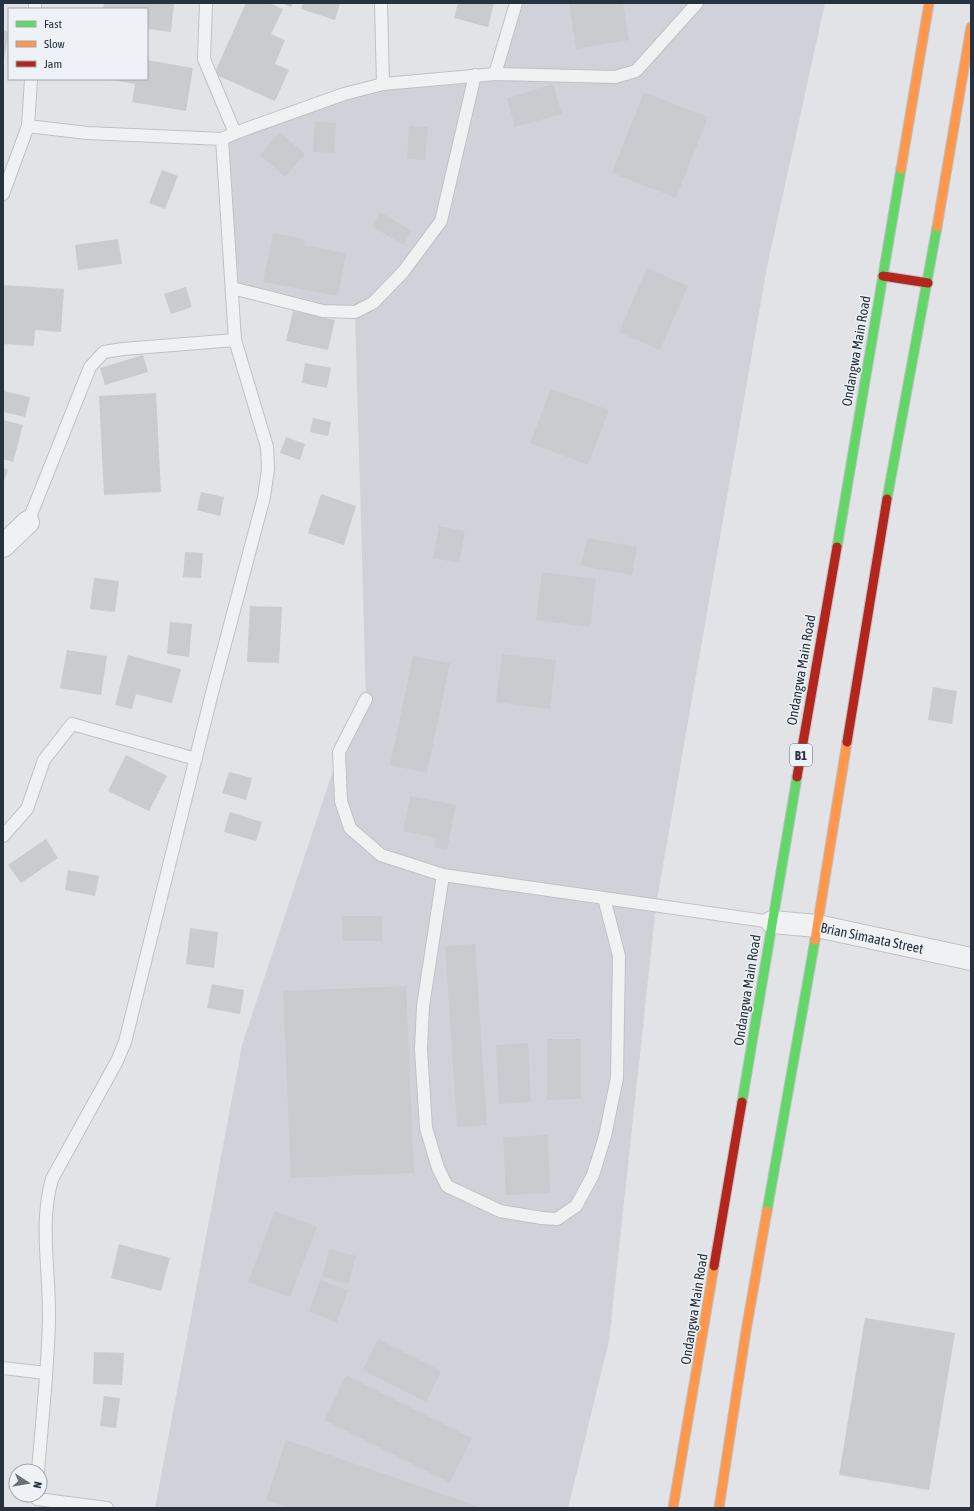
<svg xmlns="http://www.w3.org/2000/svg" width="974" height="1511" font-family="'Asap Condensed',sans-serif">
<style>
.built{fill:#cfd3d9}
.building{fill:#c9cbce}
.lines{fill:none;stroke-linecap:round;stroke-linejoin:round}
.lane-casing{stroke:#bfc1c4;stroke-width:14}
.street-casing{stroke:#bfc1c4;stroke-width:24}
.fast-casing{stroke:#bdc0c4;stroke-width:11}
.slow-casing{stroke:#bdc0c4;stroke-width:11}
.jam-casing{stroke:#bdc0c4;stroke-width:11}
.lane{stroke:#f0f1f2;stroke-width:12}
.street{stroke:#f0f1f2;stroke-width:22}
.fast{stroke:#63d668;stroke-width:9}
.slow{stroke:#ff974d;stroke-width:9}
.jam{stroke:#b3261e;stroke-width:9}
.labels{text-anchor:middle;stroke-width:3;stroke-linejoin:round;paint-order:stroke}
.shield{fill:#eef2f6;stroke:#636c76;stroke-width:1}
.shield-label{font-size:13px;font-weight:bold;fill:#28323f}
.street-label{font-size:14px;fill:#28323f;stroke:#eef2f6}
</style>
<rect width="100%" height="100%" fill="#e1e3e6"/>
<path class="built" d="M516 3H825L767 267 656 906 609 1341 568 1508H155L242 1045 339 752 366 699 355 313 232 288 222 139 344 94 495 74Z"/>
<path class="building" d="M104 3H174L171 32 147 29V9H103Z
M246 3H269L283 9 271 34 285 40 275 64 289 70 275 101 214 74Z
M281 3H293L291 7Z
M303 3H340L335 20 301 9Z
M458 3H494L488 27 454 18Z
M569 3H623L629 40 576 49Z
M3 30 9 32 4 59H3Z
M147 60 193 68 186 111 132 102 135 84 110 80 147 79Z
M553 84 562 114 515 127 507 98Z
M644 92 708 117 676 198 612 173Z
M315 121 336 123 334 153 313 152Z
M409 126 428 127 425 160 407 159Z
M280 132 305 154 285 177 260 155Z
M162 170 178 176 165 209 149 203Z
M380 212 412 231 403 245 372 226Z
M273 233 305 239 304 245 346 253 338 296 263 282Z
M118 239 122 264 78 270 75 245Z
M647 268 688 286 660 350 619 332Z
M3 285 64 289 61 332 35 330 34 346 3 344Z
M186 287 192 307 171 314 164 294Z
M293 311 335 320 328 350 286 341Z
M143 355 148 372 105 385 100 368Z
M305 363 331 368 327 388 302 383Z
M551 389 609 410 588 465 530 443Z
M3 391 30 397 25 417 3 412Z
M156 393 161 492 104 495 99 396Z
M313 418 331 422 328 436 310 432Z
M3 420 23 425 13 462 3 459Z
M286 437 305 444 300 460 280 453Z
M3 468 8 470 3 484Z
M201 492 224 497 220 516 197 510Z
M321 494 356 506 344 545 308 533Z
M439 526 465 531 459 563 433 558Z
M587 538 637 547 632 575 581 566Z
M185 552 203 553 201 578 183 577Z
M542 572 596 579 590 627 536 620Z
M94 578 119 581 115 612 90 609Z
M250 606 282 607 279 663 247 662Z
M170 622 192 624 189 657 167 654Z
M67 650 107 656 101 695 60 688Z
M502 654 556 660 550 709 496 702Z
M128 655 181 669 172 703 136 694 132 709 115 705Z
M413 656 450 663 427 773 390 765Z
M933 687 957 691 952 724 928 720Z
M126 755 167 776 149 811 108 791Z
M229 772 252 778 246 800 222 793Z
M410 796 456 805 447 850 434 847 436 838 403 831Z
M230 812 262 822 256 841 224 832Z
M46 839 58 858 21 883 8 865Z
M68 870 99 876 95 896 65 890Z
M342 916H382V941H343Z
M190 928 218 932 214 968 186 964Z
M475 944 487 1125 457 1127 445 946Z
M212 984 244 990 240 1014 207 1008Z
M406 986 414 1173 291 1178 283 991Z
M547 1039H581V1099L547 1100Z
M528 1043 531 1102 499 1104 496 1045Z
M548 1135 550 1193 506 1195 503 1137Z
M275 1211 317 1227 290 1297 248 1282Z
M119 1244 170 1258 161 1291 111 1278Z
M329 1249 356 1256 348 1284 322 1277Z
M320 1280 348 1290 337 1322 309 1312Z
M865 1318 955 1333 929 1490 839 1475Z
M378 1339 441 1371 426 1402 363 1370Z
M94 1352 124 1353 122 1385 93 1384Z
M346 1375 472 1438 450 1483 324 1420Z
M104 1396 120 1398 116 1428 100 1426Z
M286 1440 477 1506 476 1508H288L266 1500Z"/>
<g class="lines">
<g class="lane-casing">
<path id="lane" d="M206 3 204 59 235 133
M381 3 383 84
M35 9V3
M495 74 516 3
M28 126 87 133 222 139 235 133 344 94 383 84 495 74 615 77 636 71 697 3
M3 194 28 126 31 79
M232 288 323 311 355 312 373 303 403 272 441 221 475 75
M28 522 90 367 104 352 123 349 235 340
M366 699 339 752 341 801 350 828 381 855 443 875 772 922
M3 836 27 809 44 760 72 724 196 759
M443 875 423 1006 421 1050 426 1128 438 1168 447 1186 500 1211 542 1218 557 1219 576 1206 593 1175 605 1136 617 1078 619 956 604 898
M3 1368 46 1373
M38 1471C42 1420 48 1369 49 1319 50 1273 39 1224 52 1179L117 1061 125 1042 213 689 264 497 268 469 267 447 235 340 222 139
M37 1499 107 1508"/>
</g>
<g class="street-casing">
<path id="street" d="M3 546 28 522
M772 922 817 926 971 959"/>
</g>
<g class="fast-casing">
<path id="fast" d="M887 499 937 227
M837 547 901 169
M742 1102 797 777
M767 1211 815 940"/>
</g>
<g class="slow-casing">
<path id="slow" d="M901 169 929 3
M937 227 971 27
M815 940 847 742
M673 1508 714 1266
M719 1508 746 1331 767 1211"/>
</g>
<g class="jam-casing">
<path id="jam" d="M883 276 928 283
M847 742 887 499
M797 777 837 547
M714 1266 742 1102"/>
</g>
<use href="#lane" class="lane"/>
<use href="#street" class="street"/>
<use href="#fast" class="fast"/>
<use href="#slow" class="slow"/>
<use href="#jam" class="jam"/>
</g>
<g class="labels">
<rect class="shield" x="790" y="744" width="22" height="22" rx="3"/>
<g class="shield-label">
<text x="801" y="760">B1</text>
</g>
<g class="street-label">
<text transform="translate(856 351) rotate(-80)" y="5">Ondangwa Main Road</text>
<text transform="translate(801 670) rotate(-80)" y="5">Ondangwa Main Road</text>
<text transform="translate(872 938) rotate(12)" y="5">Brian Simaata Street</text>
<text transform="translate(747 990) rotate(-81)" y="5">Ondangwa Main Road</text>
<text transform="translate(694 1309) rotate(-81)" y="5">Ondangwa Main Road</text>
</g>
</g>
<rect width="974" height="1511" fill="none" stroke="#28323f" stroke-width="8"/>
<rect x="8" y="8" width="140" height="72" fill="#eef2f6" stroke="#9fa5ad"/>
<rect x="16" y="21" width="20" height="6" fill="#63d668" stroke="#9fa5ad"/>
<text x="44" y="28" font-size="12" fill="#28323f">Fast</text>
<rect x="16" y="41" width="20" height="6" fill="#ff974d" stroke="#9fa5ad"/>
<text x="44" y="48" font-size="12" fill="#28323f">Slow</text>
<rect x="16" y="61" width="20" height="6" fill="#b3261e" stroke="#9fa5ad"/>
<text x="44" y="68" font-size="12" fill="#28323f">Jam</text>
<g transform="translate(28 1483) rotate(102)"><circle r="19" fill="#eef2f6" stroke="#9fa5ad"/>
<path d="M0-3L7 15L0 10L-7 15Z" fill="#697079"/>
<text y="-6" font-size="11" font-weight="bold" text-anchor="middle" fill="#28323f">N</text>
</g>
</svg>
